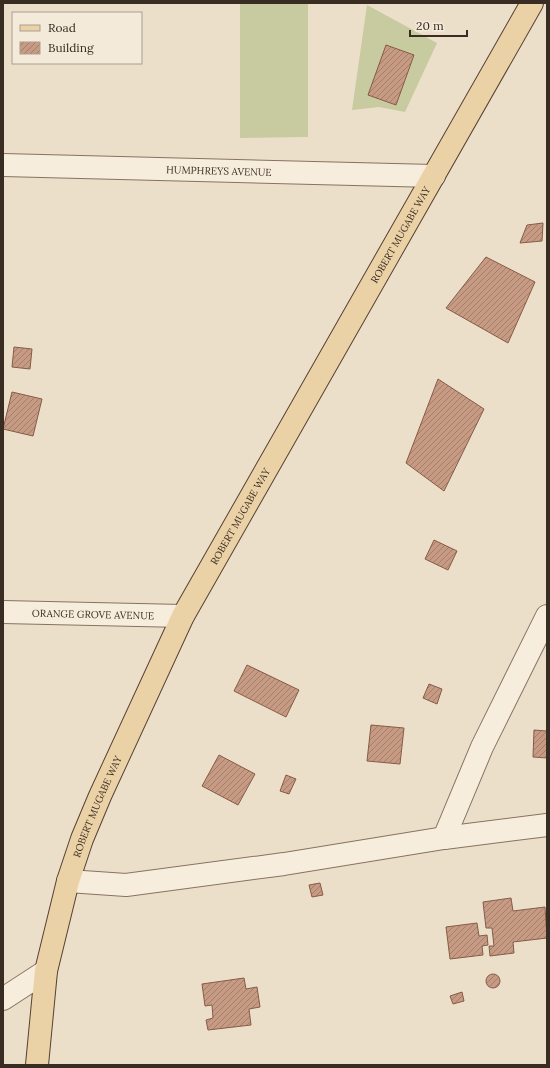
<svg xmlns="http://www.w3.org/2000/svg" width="550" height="1068" font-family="Lora,serif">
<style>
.grass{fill:#c8ca9f}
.building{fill:url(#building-hatch);stroke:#855b47}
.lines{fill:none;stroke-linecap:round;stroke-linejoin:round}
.minor-casing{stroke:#887260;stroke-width:24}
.major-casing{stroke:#564133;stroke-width:24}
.minor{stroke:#f7eddd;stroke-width:22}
.major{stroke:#ebd1a6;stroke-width:22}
.labels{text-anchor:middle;stroke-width:3;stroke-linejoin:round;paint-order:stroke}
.street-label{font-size:10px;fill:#392c22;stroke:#f4eada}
</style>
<defs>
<pattern id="building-hatch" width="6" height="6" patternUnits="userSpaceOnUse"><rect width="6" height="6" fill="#c79b83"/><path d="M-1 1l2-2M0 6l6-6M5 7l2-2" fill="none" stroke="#a37f6b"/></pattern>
</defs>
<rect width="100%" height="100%" fill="#ecdfca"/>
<path class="grass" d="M240 3H308V137L240 138Z
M367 5 437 43 405 112 379 107 352 110Z"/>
<path class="building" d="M386 45 414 55 396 105 368 95Z
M543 223 542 241 520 243 527 225Z
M486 257 535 282 508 343 446 308Z
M14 347 32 349 30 369 12 367Z
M438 379 484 409 444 491 406 463Z
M12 392 42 399 33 436 3 429Z
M434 540 457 551 448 570 425 559Z
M247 665 299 690 286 717 234 691Z
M429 684 442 689 437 704 423 698Z
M371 725 404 728 400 764 367 761Z
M534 730 547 731V758L533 757Z
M219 755 255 774 238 805 202 786Z
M286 775 296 779 289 794 280 791Z
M320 883 323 895 312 897 309 885Z
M511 898 513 911 545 907 547 938 513 942 514 953 490 956 489 946H494L492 928H486L483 902Z
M477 923 479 936 487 935 488 945 482 946 483 955 450 959 446 927Z
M486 981a7 7 0 1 1 14 0a7 7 0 1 1-14 0Z
M244 978 246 989 257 987 260 1007 249 1009 251 1025 208 1030 206 1020 213 1018 212 1005 205 1006 202 984Z
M462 992 464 1001 453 1004 450 996Z"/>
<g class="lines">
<g class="minor-casing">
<g id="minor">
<path id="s1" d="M3 165 434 176"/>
<path id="s2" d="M3 612 183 616"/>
<path d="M444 838 482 747 547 616"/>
<path d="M68 881 126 885 284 864 444 838 547 825"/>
<path d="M3 999 46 971"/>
</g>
</g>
<g class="major-casing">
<g id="major">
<path id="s3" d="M37 1065 46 971 68 881 82 839 100 796 183 616 532 3"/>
</g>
</g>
<use href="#minor" class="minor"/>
<use href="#major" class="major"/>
</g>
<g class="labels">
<g class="street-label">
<text dy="4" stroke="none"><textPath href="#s1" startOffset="216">HUMPHREYS AVENUE</textPath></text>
<text dy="4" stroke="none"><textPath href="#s3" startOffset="915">ROBERT MUGABE WAY</textPath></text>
<text dy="4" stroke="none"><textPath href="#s3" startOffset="591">ROBERT MUGABE WAY</textPath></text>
<text dy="4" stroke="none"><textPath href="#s2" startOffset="90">ORANGE GROVE AVENUE</textPath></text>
<text dy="4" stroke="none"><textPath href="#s3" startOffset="267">ROBERT MUGABE WAY</textPath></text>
</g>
</g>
<rect width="550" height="1068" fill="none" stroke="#392c22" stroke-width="8"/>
<rect x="12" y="12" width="130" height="52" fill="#f4eada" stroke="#a99e90"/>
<rect x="20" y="25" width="20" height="6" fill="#ebd1a6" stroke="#a99e90"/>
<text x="48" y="32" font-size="12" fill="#392c22">Road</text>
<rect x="20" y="42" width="20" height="12" fill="url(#building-hatch)" stroke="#a99e90"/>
<text x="48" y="52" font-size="12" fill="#392c22">Building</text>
<path d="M410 30v6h57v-6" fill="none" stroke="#392c22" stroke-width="2"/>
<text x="416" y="30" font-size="12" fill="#392c22" stroke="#f4eada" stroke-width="3" paint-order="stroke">20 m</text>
</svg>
